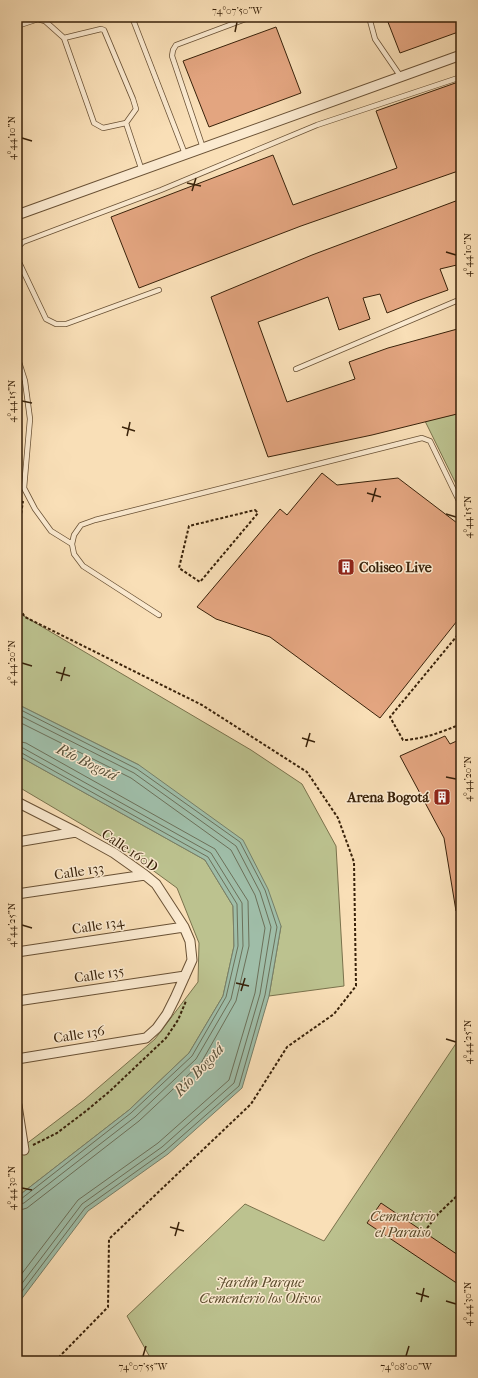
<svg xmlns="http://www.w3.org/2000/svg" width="478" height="1378" font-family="'IM FELL French Canon',serif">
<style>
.green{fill:#bcc28f;stroke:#7a724c}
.water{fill:#9fbda8;stroke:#767f69}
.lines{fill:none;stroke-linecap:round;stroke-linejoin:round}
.shore{stroke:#6c7059;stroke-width:1}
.building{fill:#e3a580;stroke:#39220a}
.service-casing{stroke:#695135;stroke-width:6}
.minor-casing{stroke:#695135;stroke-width:11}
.path{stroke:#39220a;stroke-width:2;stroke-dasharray:3 2;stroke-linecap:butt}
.service{stroke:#fbead0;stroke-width:4.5}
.minor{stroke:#fbead0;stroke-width:9}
.ticks{fill:none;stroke:#39220a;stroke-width:1.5}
.labels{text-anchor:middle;stroke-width:3;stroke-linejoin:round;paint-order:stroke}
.poi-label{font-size:14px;font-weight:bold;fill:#39220a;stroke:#fbead0;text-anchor:start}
.street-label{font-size:14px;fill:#39220a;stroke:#fbead0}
.park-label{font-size:14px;font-style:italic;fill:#5a4a2b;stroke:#fbead0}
.water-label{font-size:15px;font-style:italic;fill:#585039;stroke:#fbead0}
.neatline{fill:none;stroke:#39220a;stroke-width:1.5}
.ticks-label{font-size:10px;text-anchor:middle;fill:#39220a}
</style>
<rect width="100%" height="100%" fill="#f9dfb7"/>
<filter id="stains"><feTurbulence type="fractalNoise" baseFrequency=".005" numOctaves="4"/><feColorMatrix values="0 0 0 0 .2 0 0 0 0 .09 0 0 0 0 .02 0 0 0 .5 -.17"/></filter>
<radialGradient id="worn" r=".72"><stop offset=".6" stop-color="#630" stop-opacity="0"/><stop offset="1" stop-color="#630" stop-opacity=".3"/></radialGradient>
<path class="green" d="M461 413V494L425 421Z
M17 612 251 750 302 784 336 846 344 986 269 996 281 926 139 765 17 704Z
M17 755 205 860 233 906 234 946 223 996 189 1053 129 1110 17 1197V1151L84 1100 155 1039 198 982 199 943 177 888 125 850 17 786Z
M461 1036V1361H152L127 1316 245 1204 324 1241Z"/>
<path class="water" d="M17 704 139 765 243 840 268 889 281 926 269 996 242 1088 168 1154 88 1211 17 1305V1197L129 1110 189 1053 223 996 234 946 233 906 205 860 17 755Z"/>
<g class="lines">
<path class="shore" d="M17 708 137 769 240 842 265 890 277 927 265 995 239 1086 165 1151 85 1208 17 1298
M17 714 134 773 236 846 260 892 271 927 260 994 234 1083 162 1147 82 1204 17 1290
M17 721 131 778 231 850 255 895 265 928 255 993 229 1080 158 1143 78 1200 17 1280
M17 741 26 743 215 849 248 901 249 946 236 1001 201 1063 139 1121 27 1208 17 1211
M17 747 23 748 211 853 242 903 243 946 231 999 196 1059 135 1117 24 1203 17 1205
M17 752H20L208 857 237 904 238 946 226 997 192 1056 131 1113 21 1199 17 1200"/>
</g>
<path class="building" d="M386 17H461V31L400 53Z
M276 27 301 93 209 127 183 61Z
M461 81V170L301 226 139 288 111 217 273 155 293 205 397 168 376 111Z
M461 199V264L440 269 448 290 417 301 387 313 380 294 363 298 370 319 339 330 328 297 258 322 287 402 355 379 349 362 388 348 461 328V413L372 435 268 457 211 297 312 255Z
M322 473 337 485 398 478 461 526V616L380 718 270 637 216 619 197 607 280 509 287 515Z
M445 736 450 744 461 739V911H456L444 838 400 756Z
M381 1203 461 1257V1286L367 1223Z"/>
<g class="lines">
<g class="service-casing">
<path id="service" d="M132 17 185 154
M369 17 375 39 401 77
M17 26 38 19 45 21 64 38 94 123 103 128 126 123 142 171
M64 38 101 29 104 30 133 99 136 109 126 123
M203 148 172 56 173 50 176 45 251 17
M17 248 23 242 161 190 317 125 461 77
M17 258 46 319 56 324H66L159 290
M17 356 25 381 30 419 24 488 35 509 51 531 72 544
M296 369 461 299
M159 615 83 566 74 554 72 544 74 535 81 525 95 520 422 438 430 441 461 505"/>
</g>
<g class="minor-casing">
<path id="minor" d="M17 215 461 55
M17 802 76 832 114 853 145 875 156 884 184 927 190 941 192 960 175 998 167 1014 157 1028 146 1038 17 1059
M17 842 76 832
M17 894 145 875
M17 952 184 927
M17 1001 185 976
M17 1105 24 1150"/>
</g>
<path class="path" d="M255 510 258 513 200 582 179 568 189 526Z
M17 543 23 501
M17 605 25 617 202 705 307 772 338 818 354 862 356 986 334 1014 287 1047 251 1104 109 1239 108 1307 60 1356 57 1361
M461 631 390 717 403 740C424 739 442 732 461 724
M33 1145 57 1133 86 1111 110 1091 166 1038 178 1020 186 1001
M424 1232 438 1214 461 1192"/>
<use href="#service" class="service"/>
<use href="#minor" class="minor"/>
</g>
<path class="ticks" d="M235 32 237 22M22 138 32 141M187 183 201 186M192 191 196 178M446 252 456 255M22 401 32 403M122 427 135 431M127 436 130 422M367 493 381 497M372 502 376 488M446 514 456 517M22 663 32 666M56 672 70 676M61 681 65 667M302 738 315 742M306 747 310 733M446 777 456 779M22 925 32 928M236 983 249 986M241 991 245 978M446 1039 456 1042M22 1188 32 1190M170 1227 184 1231M175 1236 179 1222M416 1293 429 1297M446 1301 456 1304M421 1302 424 1288M143 1356 146 1346M406 1356 409 1346"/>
<defs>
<g id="building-square" transform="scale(0.9)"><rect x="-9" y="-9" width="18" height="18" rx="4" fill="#8f2418" stroke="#fbead0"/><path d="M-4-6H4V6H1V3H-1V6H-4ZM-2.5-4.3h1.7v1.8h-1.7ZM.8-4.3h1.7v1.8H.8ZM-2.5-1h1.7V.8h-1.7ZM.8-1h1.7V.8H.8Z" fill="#fff"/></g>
</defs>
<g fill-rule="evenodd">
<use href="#building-square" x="346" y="567"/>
<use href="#building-square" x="442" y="797"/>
</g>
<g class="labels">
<g class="poi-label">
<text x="359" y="572">Coliseo Live</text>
<text x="429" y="802" text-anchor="end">Arena Bogotá</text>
</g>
<g class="street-label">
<text transform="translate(130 850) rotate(34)" y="5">Calle 160D</text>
<text transform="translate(79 871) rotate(-9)" y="5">Calle 133</text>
<text transform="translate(98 925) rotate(-9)" y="5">Calle 134</text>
<text transform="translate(99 974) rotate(-9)" y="5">Calle 135</text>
<text transform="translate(79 1034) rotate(-9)" y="5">Calle 136</text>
</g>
<g class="park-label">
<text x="403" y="1221">Cementerio<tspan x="403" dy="16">el Paraiso</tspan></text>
<text x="260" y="1287">Jardín Parque<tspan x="260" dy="16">Cementerio los Olivos</tspan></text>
</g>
<g class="water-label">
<text transform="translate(87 762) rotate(26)" y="5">Río Bogotá</text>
<text transform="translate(199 1070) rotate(-47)" y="5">Río Bogotá</text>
</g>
</g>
<rect width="478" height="1378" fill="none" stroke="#f9dfb7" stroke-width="44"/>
<rect x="22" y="22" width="434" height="1334" class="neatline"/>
<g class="ticks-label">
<text x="237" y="14">74°07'50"W</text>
<text transform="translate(11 138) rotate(-90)" y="4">4°44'10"N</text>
<text transform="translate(467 255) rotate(-90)" y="4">4°44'10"N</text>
<text transform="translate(11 401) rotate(-90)" y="4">4°44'15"N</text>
<text transform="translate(467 517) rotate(-90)" y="4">4°44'15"N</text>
<text transform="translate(11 663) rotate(-90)" y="4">4°44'20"N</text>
<text transform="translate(467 779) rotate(-90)" y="4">4°44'20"N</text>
<text transform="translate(11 925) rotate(-90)" y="4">4°44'25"N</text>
<text transform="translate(467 1042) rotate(-90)" y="4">4°44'25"N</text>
<text transform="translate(11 1188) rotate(-90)" y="4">4°44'30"N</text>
<text transform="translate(467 1304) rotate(-90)" y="4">4°44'30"N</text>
<text x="143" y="1370">74°07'55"W</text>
<text x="406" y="1370">74°08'00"W</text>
</g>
<rect width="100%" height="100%" filter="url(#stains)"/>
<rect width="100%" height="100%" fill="url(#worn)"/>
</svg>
